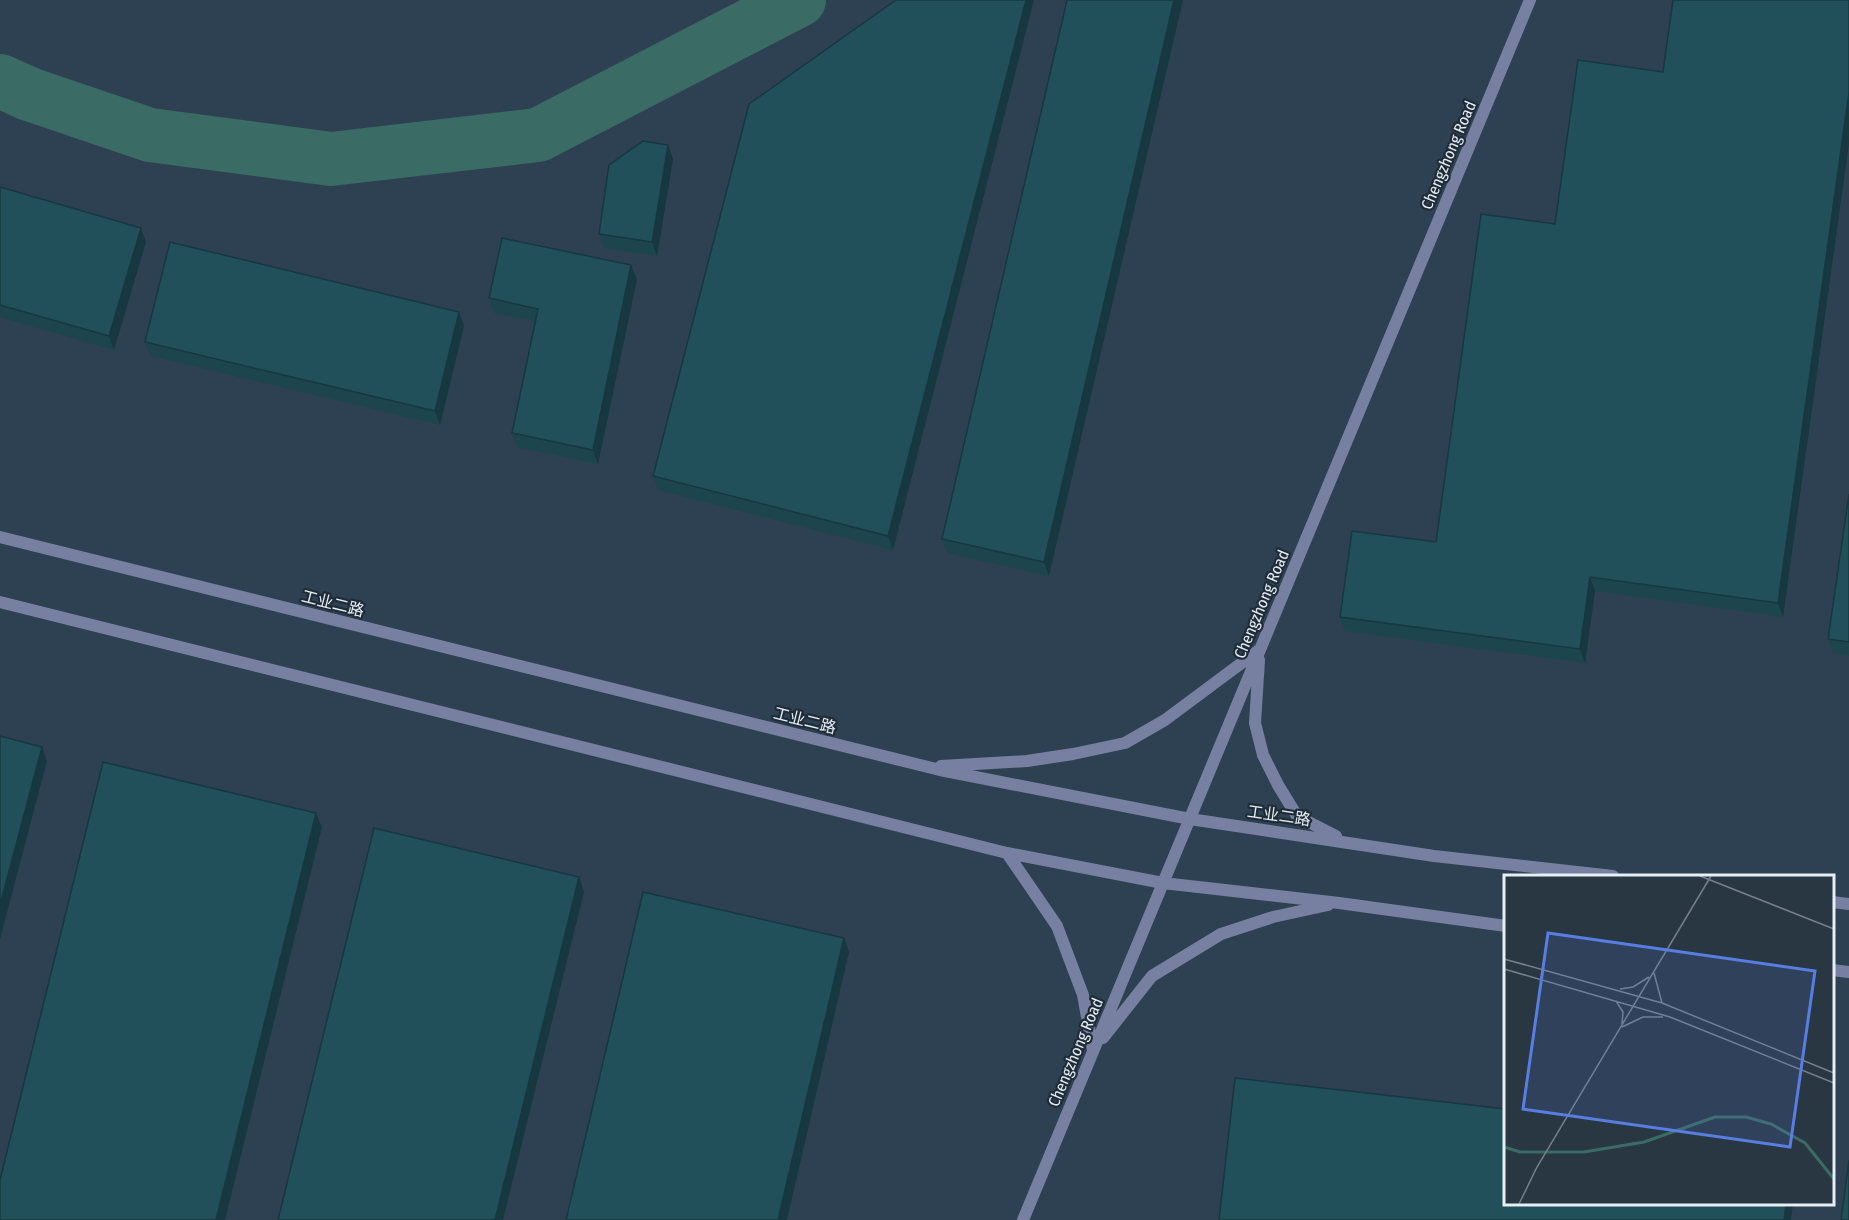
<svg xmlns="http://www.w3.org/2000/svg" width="1849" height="1220" font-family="'Fira Sans Condensed','Noto Sans SC',sans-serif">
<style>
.built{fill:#2e4152;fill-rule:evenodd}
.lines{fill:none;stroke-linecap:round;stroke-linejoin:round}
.river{stroke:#3b6b65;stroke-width:54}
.tertiary{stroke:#7880a1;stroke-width:12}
.wall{fill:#1c454e}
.shaded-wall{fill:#173840}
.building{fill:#21505b;stroke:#173840;stroke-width:1.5}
.labels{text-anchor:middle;stroke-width:4.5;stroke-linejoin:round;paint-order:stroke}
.street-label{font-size:16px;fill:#e6eef6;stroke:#202d39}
.inset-river{fill:none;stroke:#3b6b65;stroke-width:3}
.inset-road{fill:none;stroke:#75808b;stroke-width:1.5}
.view{fill:#597ee1;fill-opacity:0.15;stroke:#597ee1;stroke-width:3}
.inset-edge{fill:none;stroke:#e6eef6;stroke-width:3}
</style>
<rect width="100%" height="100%" fill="#293743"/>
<path class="built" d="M0 0H1849V1220H0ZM1506 876H1832V1204H1506Z"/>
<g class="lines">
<path class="river" d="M0 81 29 94 150 135 331 159 538 135 799 0"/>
<path class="tertiary" d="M0 537 940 770 1190 819 1434 856 1613 876
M0 602 1007 853 1163 883 1339 903 1506 926
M1259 660 1255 723 1263 755 1278 785 1297 816 1336 836
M941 766 1027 761 1073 754 1125 743 1165 720 1259 650
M1007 853 1057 926 1083 995 1093 1050
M1832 902 1849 904
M1832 970 1849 972
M1103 1038 1152 976 1221 934 1273 917 1328 905
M1023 1220 1530 0"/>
</g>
<path class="wall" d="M1067 0 1049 576 947 553 942 539Z
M1849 0V143L1783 617 1595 591 1585 663 1345 631 1340 617 1436 542 1555 224 1663 72Z
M749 104 893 550 658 490 653 476Z
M673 159 657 256 604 248 599 234Z
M0 187 146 242 114 350 0 317Z
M631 265 637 279 598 464 517 447 512 433 535 321 494 313 489 298Z
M459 312 464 326 440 425 151 356 145 342Z
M1849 494V656L1833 653 1828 639Z"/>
<path class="shaded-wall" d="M1026 0H1034L893 550 888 536Z
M1174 0H1183L1049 576 1044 562Z
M1849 92V143L1783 617 1778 603Z
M668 145 673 159 657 256 652 242Z
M141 228 146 242 114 350 109 336Z
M631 265 637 279 598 464 593 450Z
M459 312 464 326 440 425 435 411Z
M1590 577 1595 591 1585 663 1580 649Z
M42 747 47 761 0 939V905Z
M316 813 322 827 225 1220H216Z
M579 877 584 892 503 1220H495Z
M844 938 849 952 787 1220H778Z
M1786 1203H1793L1791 1220H1784Z"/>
<path class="building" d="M896 0H1026L888 536 653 476 749 104Z
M1067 0H1174L1044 562 942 539Z
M1673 0H1849V92L1778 603 1590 577 1580 649 1340 617 1352 531 1436 542 1481 214 1555 224 1578 60 1663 72Z
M643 141 668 145 652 242 599 234 609 165Z
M0 187 141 228 109 336 0 305Z
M502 238 631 265 593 450 512 433 538 309 489 298Z
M170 242 459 312 435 411 145 342Z
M1849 494V642L1828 639Z
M0 736 42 747 0 905Z
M103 762 316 813 216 1220H0V1180Z
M374 828 579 877 495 1220H278Z
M643 892 844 938 778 1220H566Z
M1235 1078 1506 1109V1203H1786L1784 1220H1219Z
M1849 1160V1220H1841Z"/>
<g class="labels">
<g class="street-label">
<text transform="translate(1448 155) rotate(-67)" y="6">Chengzhong Road</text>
<text transform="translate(333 603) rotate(14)" y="6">工业二路</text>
<text transform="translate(1261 604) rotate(-67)" y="6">Chengzhong Road</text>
<text transform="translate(805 720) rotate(14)" y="6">工业二路</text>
<text transform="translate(1279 815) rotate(8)" y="6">工业二路</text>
<text transform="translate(1075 1052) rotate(-67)" y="6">Chengzhong Road</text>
</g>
</g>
<g transform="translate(1504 875)">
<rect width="330" height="330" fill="#293743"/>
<path class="inset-river" d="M0 272 16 277H80L140 267 211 242H242L267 249 301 268 330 304"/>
<path class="inset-road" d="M196 1 330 54M0 84 158 128 330 198M0 94 166 142 330 208M150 98 158 128M116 114 129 112 145 102M112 126 119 137 118 149M118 152 139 142H159M15 329 33 292 207 1"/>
<path class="view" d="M44 58 311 96 286 272 19 234Z"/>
<rect width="330" height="330" class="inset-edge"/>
</g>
</svg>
